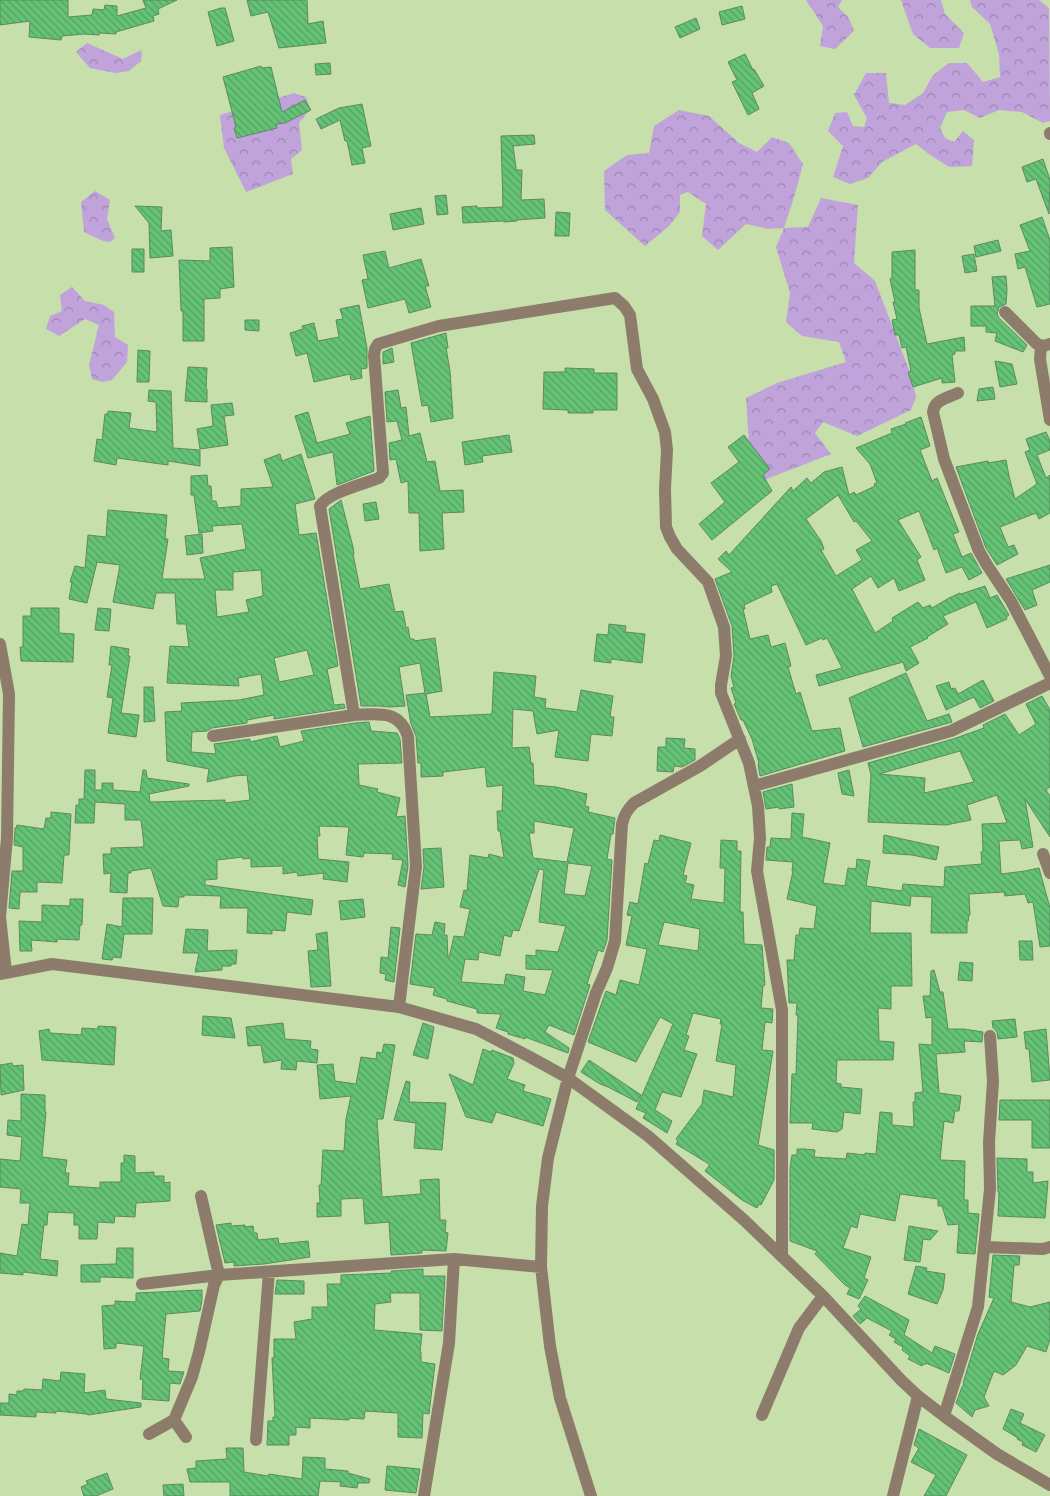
<svg xmlns="http://www.w3.org/2000/svg" width="1050" height="1496" font-family="'DejaVu Sans',sans-serif">
<style>
.forest{fill:url(#forest-crowns)}
.building{fill:url(#building-back-hatch);stroke:#5d8963;fill-rule:evenodd}
.lines{fill:none;stroke-linecap:round;stroke-linejoin:round}
.minor{stroke:#8d7c6b;stroke-width:12}
</style>
<defs>
<pattern id="forest-crowns" width="20" height="18" patternUnits="userSpaceOnUse" patternTransform="scale(1.25)"><rect width="20" height="18" fill="#c0a3db"/><path d="M2 6a3 3 0 1 1 6 0M12 15a3 3 0 1 1 6 0" fill="none" stroke="#9d86b2"/></pattern>
<pattern id="building-back-hatch" width="6" height="6" patternUnits="userSpaceOnUse" patternTransform="scale(1.25)"><rect width="6" height="6" fill="#65c376"/><path d="M-1 5l2 2M0 0l6 6M5-1l2 2" fill="none" stroke="#54a061"/></pattern>
</defs>
<rect width="100%" height="100%" fill="#c7dfaa"/>
<path class="forest" d="M806 0H842L838 7 849 18 854 31 835 49 820 46 823 26Z
M901 0H941L945 14 964 33 959 48H930L913 34Z
M970 0H1039L1049 8 1050 121 1043 123 1022 112 999 110 980 118 964 110 947 112 940 128 945 138 954 142 963 131 974 140 972 166 949 167 930 155 916 144 882 162 868 178 850 184 833 177 843 146 828 131 835 113 847 112 853 126 864 127 867 118 854 95 866 73H886L889 103 905 105 923 93 933 75 949 63H967L983 82 1000 77 999 54 990 24 972 7Z
M87 43 123 59 141 50 142 55 141 61 129 71 115 73 90 68 76 52Z
M294 93 306 97 310 109 299 123 302 150 291 159 293 174 246 192 224 148 220 115Z
M679 110 709 116 739 143 757 152 772 137 789 143 803 164 795 194 784 228 808 227 821 198 858 205 854 263 875 281 911 375 916 397 911 410 857 436 823 422 815 433 831 454 764 480 751 473 746 398 777 383 846 362 839 342 802 336 786 322 790 293 776 247 784 228 768 229 746 224 718 250 702 236 706 204 688 192 680 195V212L669 226 645 246 605 210 604 171 627 155 649 153 654 126Z
M95 191 110 200 107 219 115 238 110 242 103 241 84 232 81 202Z
M72 287 85 301 104 305 114 312 115 337 128 345 127 362 112 380 102 382 92 379 89 365 99 325 85 319 59 336 46 329 50 316 62 311 60 295Z"/>
<path class="building" d="M0 0H68V17L92 15 93 9 104 10 105 5 117 6V16L146 8 143 0H177L158 9 159 14 153 16 154 21 116 32V34L100 33 99 35 84 34 62 36 61 40 29 37 30 21 0 25Z
M247 0H307L308 24 323 21 326 43 279 48 268 12 251 16Z
M742 6 745 19 722 25 719 12Z
M221 8H225L234 41 217 46 208 12Z
M696 18 700 29 680 38 675 27Z
M745 54 753 70 754 69 764 86 752 93 759 109 748 115 732 82 737 80 728 62Z
M330 63 331 74 316 75 315 64Z
M261 66 262 68 271 67 282 112 305 100 311 110 285 123 276 124 277 128 237 138 234 128 236 127 223 77Z
M362 104 371 146 362 148 365 163 352 165 347 141H345L340 120 321 129 316 119 339 108Z
M534 135 535 144 513 146 516 168V170H522L521 200 544 199 545 218 516 220 517 221 504 222 503 221 463 223 462 207 477 206V208L503 207 501 136Z
M1043 159 1050 180 1049 214 1036 179 1027 182 1022 167Z
M446 195 448 214 437 215 435 196Z
M135 206 162 207 161 231 171 230 173 256 150 258 149 223Z
M421 208 424 224 393 230 390 214Z
M556 212 570 213 569 236H555Z
M1042 217 1050 240V304L1037 307 1025 267 1018 269 1015 254 1030 251 1020 225Z
M998 240 1001 251 976 257 974 246Z
M232 247 234 287 220 289V298L204 299V341H183V311H181L179 260 210 261V248Z
M132 249H144V272H132Z
M915 250V290H919V308L927 344 964 337 965 351H955V354L952 355 955 382 942 383V378L913 387 908 372 911 371 906 347 902 348 899 335H895L892 320 897 319 893 302H895L890 279 892 278V252Z
M385 251 389 268 421 259 429 286H425L431 307 409 313 405 299 368 308 362 280 368 279 363 255Z
M974 254 977 271 965 273 962 256Z
M1006 276 1007 290 1006 304 999 307 997 314 999 318 1027 345 1023 352 995 341 997 333 986 332V326H971V306H995L992 277Z
M359 305 367 348V368L361 369 362 378 351 380 350 374 314 382 307 353 296 356 290 333 303 329 302 326 314 323 318 341 339 337 336 320 343 319 340 309Z
M245 320H259V331L245 330Z
M446 333 448 348H446L450 371 453 417V418L431 422 428 405 422 406 411 343Z
M392 348 394 362 383 364V352Z
M138 350 150 351 149 382H137Z
M995 361 1012 364 1017 384 1000 387Z
M188 367 207 368 206 389H207V402L185 401Z
M565 368 594 369V373H617V410H593V413H568V410L543 409 544 372H565Z
M993 387 995 399 977 401 979 389Z
M149 390 171 391 173 448 200 450V466L168 461V465L117 458 116 465 94 461 97 439 102 440 105 414H108V411L131 413 129 428 157 432 156 402 148 401Z
M398 390 401 408 406 407 409 436 420 433 427 462 435 461 440 491 463 490 464 512 442 513 444 549 420 551 419 513H409L408 481 401 483 396 459 390 460 389 443 402 440 397 421 387 422 385 392Z
M232 403 234 415 224 416 228 445 200 449 197 429 213 426 211 405Z
M308 412 317 443 350 434 346 423 370 416 374 471 337 485 333 452 308 458 295 416Z
M921 417 930 446 920 450 932 481 937 478 959 532 953 534 962 557 971 553 982 573 969 580 962 567 946 573 937 548 934 550 919 511 898 520 921 557 917 560 925 580 899 591 894 578 878 588 871 576 852 589 875 633 893 621 892 618 918 602 923 608 930 605 932 608 949 598 960 593 961 594 985 586 990 598 997 595 1009 615 1006 617 1007 619 987 628 976 602 943 616 948 624 927 637 928 638 910 647 919 663 906 671 903 662 819 686 816 675 842 668 827 638 823 640 822 638 806 645 777 584 771 586 772 592 744 605 745 609H743L750 639 768 635 771 647 785 643 791 666 788 667 796 694 800 692 812 731 840 728 845 751 760 776 758 764 759 763 752 739 743 720H741L734 704 736 703 731 688 734 687 731 676 734 656 732 626 715 579 732 572 718 559 726 551 729 555 791 487 793 491 807 478 811 483 824 472 842 467 849 495 854 492 856 495 875 486 874 484 877 483 870 464 856 448 892 433 891 429 906 424 905 423ZM838 495 854 522 856 521 872 541 856 550 862 560 836 576 821 550 824 549 821 541 806 519Z
M1046 432 1050 441V450L1037 455 1046 478 1050 475V513L1039 519 1036 513 1000 527 1008 547 1014 545 1018 554 997 565 986 548 956 467 988 461V463L1006 460 1009 476 1015 499 1037 484 1025 452 1030 450 1026 439Z
M509 435 512 452 482 456 483 462 465 465 462 442Z
M744 435 770 469 763 475 772 491 712 540 699 524 725 502 711 483 739 462 728 447Z
M280 454 282 461 301 454 315 499 295 504 299 535 316 533 338 666 327 669 334 705 344 704 345 708 274 719V715L247 720V723L212 728 207 731 192 732 191 752 216 754 214 744 250 739V742L277 736 280 747 304 741 301 731 355 723 369 722 371 731 397 733 400 739 402 763 358 764 359 785 378 789 377 792 400 798 396 817 405 816 408 866 405 887 398 885 403 860 392 859 393 854 364 853 363 857 346 855 349 827 319 826 320 836H317L318 859 349 862 347 882 323 879 324 873 298 876 297 872 283 874V866L251 867V858L243 859V857L217 860V879L205 880V885L313 900 311 915 287 912 285 931 272 930V934L247 933 248 908H220L221 896 184 895V897H179L178 907 163 906 151 868 131 871V873H128L127 893 110 892 111 873 104 874 103 854H111V848L143 847 144 845 141 820H125V804L95 802 94 823H75L76 805H79V799H84L85 770H95V790H102V783H113V790L140 792 143 770H146L147 778 189 784V786L149 794 150 802 225 800V803L250 800 247 775 234 776 207 782 209 769 167 761 165 712 182 711 181 703 239 700 264 695 261 674 238 678 239 686 167 683 170 646 189 647 186 624H177L175 593H156L153 609 113 602 120 565 97 562 87 603 69 599 72 582H70L75 566 85 568 88 535 106 537 108 510 167 515 165 539H168L162 579H205L200 558 246 549 242 524 212 526 213 531 199 533 194 495H191V476L207 475 208 486H211L212 501H216L218 508 241 506V489L273 487 264 460ZM261 570 263 596 246 600 249 612 217 617 215 590H233V572ZM307 650 314 675 279 682 274 658Z
M341 500 353 547 354 554H353L360 589 389 584 395 612 403 611 406 628 408 627 410 639H414V641L435 638 442 691 426 694 430 717 492 714 494 672 536 676 534 697 546 699 545 708 577 712 581 690 613 696 610 717H614L612 736 591 734 588 761 555 757 559 730 537 734 533 711 513 709 512 748 529 747 531 763H533L534 785 556 787 587 794 585 806 589 807 588 812 615 818 613 834H611L607 859 612 860 607 940 603 952 598 950 587 984 590 985 574 1035 549 1025 545 1032 569 1048 568 1053 525 1037V1039L508 1034V1032L496 1028 501 1014 477 1013V1009L447 1001V999L433 995 435 988 410 984 416 934 432 935 435 922 445 924 444 935H447L448 958H449L454 936 464 937 470 909 460 907 464 890 467 891 470 855 488 858 489 854 504 858 500 831H498L497 811H502L503 785 487 787 485 767 443 772V776L421 777V763H418L416 736 411 724 406 695 425 693 420 663 399 667 405 706 389 707 379 706H361L329 509ZM534 821 574 828 567 862 533 858 529 833H534ZM568 863 592 866 585 896 564 894ZM539 869 544 870 539 922 566 926 558 952 536 950V956L526 955V969L553 970 545 995 523 991 525 977 506 974 504 985 461 982 465 959 478 960 479 952 500 956 504 935 511 937 513 930 519 931Z
M376 502 379 519 365 521 363 504Z
M202 534 203 553 187 555 185 536Z
M1050 565V582L1032 590 1037 605 1025 610 1006 579Z
M31 608H59V633L74 634 73 662 21 661 20 647H23V616H31Z
M98 608 111 609 109 631 95 630Z
M609 624 626 626 625 632 645 634 642 663 611 659V663L594 661 597 634 608 635Z
M111 646 129 649 128 656H130L121 713 139 715 136 737 108 733 113 698 107 697 112 665H109Z
M906 673 927 721 949 714 952 722 863 747 849 698Z
M983 680 994 701 980 708 974 697 946 710 936 686 949 682 951 689 955 688 958 694Z
M144 687H153L155 721 144 722Z
M1042 696 1050 710V787L1046 790 1050 796V837L1025 799 1033 847 1022 849 1020 840 999 841 1001 874 1025 871 1039 868 1050 908V946L1040 947 1033 902 1028 903 1025 894 1005 896 1004 892 969 894 970 915H969L968 922H967V933H931L932 897 911 896 910 906 871 901 870 933H911L912 986H891V1009L878 1008 879 1041 894 1042 893 1060H837L836 1083 841 1084V1087L862 1089 860 1114 844 1112 842 1129 837 1132 812 1129 813 1123H790L792 1074H796L798 1015H796L797 1003H789L787 960H794L796 935H799L800 928 814 929 817 906 787 899 793 871H792L793 862 766 860 767 847H770L771 838 791 839 792 813 804 814 802 837 830 843 823 883 845 886 848 868 856 869 857 859 870 861 866 886 902 891 903 884 944 887 945 867 982 864 981 852 983 851 982 824 1007 823 997 795 967 805 971 820 946 825 868 822 871 775 868 763 953 739 984 728 983 725 1005 714 1019 735 1036 724 1026 704ZM960 751 974 782 924 793 925 778 879 774Z
M666 738 685 739 684 748 695 749V760L682 767 674 766 673 772 657 771 658 747H666Z
M849 770 854 796 842 794 838 773Z
M792 784 794 807 779 809V807L766 809 763 792Z
M51 812 71 814 69 855H64L62 883 37 882V892H20L19 909 9 908 12 871H23V847L14 845 15 828H16L17 825 44 829 46 818H51Z
M660 835 691 843 683 875 687 876 685 883 694 885 691 899 724 903 725 868H720L721 840 737 841V851H741L740 912H743L744 944 762 945 765 985 763 986 761 1008 773 1009 772 1023 765 1022 762 1050 773 1051 758 1145 774 1150V1180L761 1205 759 1204 757 1208 742 1200 705 1171 709 1166V1164L676 1144 678 1141 676 1139 702 1104 704 1090 733 1097 736 1065 716 1061 722 1024H720L721 1019 693 1013 686 1035 689 1036 684 1050 697 1054 681 1097 662 1092 655 1110 672 1121 667 1133 643 1118 646 1113 636 1109 673 1024 660 1017 636 1062 588 1042 606 991 616 995 620 980 639 985 647 949 626 945 632 916 627 915 630 902 638 904 645 863 648 864 654 840 659 841ZM664 922 700 929 698 951 658 945Z
M884 835 939 847 936 860 912 855 883 853Z
M441 848 444 887 421 889 424 867 423 849Z
M123 898H153L152 934H124L121 958 113 957 112 960 102 959 107 924 122 927Z
M70 899H83L82 925H80L79 940 57 939V942L31 940 32 951H20L19 921 42 922V905L70 906Z
M363 899 365 917 341 920 339 901Z
M391 927 400 928 394 982 385 980 386 974 380 973 381 957 388 958Z
M186 929 208 930 207 951 237 950 236 964H231V966H222V970L195 972 199 953H183Z
M327 932 331 986 311 987 308 951 318 950 316 934Z
M1019 941H1032L1033 960H1020Z
M960 962 973 963 972 981 958 980Z
M934 970 940 992H943L948 1029H964L983 1032 982 1042 964 1041 965 1052 936 1054 939 1093 961 1096 959 1111H955L953 1123 944 1121 940 1160 965 1161 964 1200H968V1213L979 1214 975 1254 957 1253 959 1224 948 1225 942 1206H938V1199L900 1194 895 1221 860 1214 857 1228 851 1226 843 1248 871 1257 864 1278 868 1280 859 1299 847 1294 850 1288 845 1285 815 1254 817 1251 790 1241V1168L792 1155H797V1149H804L815 1150 814 1157 846 1159 847 1153 865 1155V1153L876 1154 880 1112 892 1113V1125L914 1127 913 1102H915V1093L923 1092 919 1044 932 1045V1017L926 1018 923 996H930L931 971Z
M203 1016 231 1018 235 1038 202 1035Z
M1015 1019 1017 1037 998 1039 997 1032 993 1028 992 1021Z
M283 1023 285 1039 311 1041 310 1049 318 1050 317 1063 297 1061 296 1070 281 1069 282 1060 264 1063 261 1045 248 1046 246 1027Z
M423 1023 434 1027 428 1059 413 1055Z
M98 1026 116 1027 114 1065 42 1060 39 1031 49 1029 50 1033 81 1035 82 1028 98 1029Z
M1046 1029 1050 1080 1032 1082 1029 1049H1026L1024 1032Z
M384 1044 395 1045 383 1119H377L382 1197 421 1194 420 1180 439 1179 440 1220H446L445 1232 448 1233 446 1251 422 1250V1253L391 1255 389 1222 365 1224 363 1198 341 1199V1216L317 1217V1203H320L319 1185H321L323 1150 344 1151 346 1119 351 1096 320 1099 317 1065 333 1064 335 1081 356 1084 361 1057 376 1059 377 1052 382 1053Z
M483 1049 491 1052 492 1050 513 1058 514 1063 507 1079 525 1085 523 1091 551 1099 543 1126 496 1112 492 1123 466 1117 449 1074 473 1085Z
M589 1060 641 1095 637 1102 608 1087 600 1084 581 1072Z
M12 1063 13 1066 23 1065 24 1090 1 1095 0 1065Z
M406 1081 410 1082 409 1102 446 1103 442 1150 414 1148 416 1123 394 1120Z
M21 1094 45 1095V1112H46L42 1157 67 1160 65 1173H69L68 1186 100 1188V1182H121V1163H124V1155L135 1156V1173L154 1172V1176H164V1183L170 1182V1201L136 1203 135 1217 115 1216 114 1223 98 1222 97 1239H79V1225H74V1213L48 1212 47 1225H44L40 1259 58 1261 57 1276 23 1272V1275L0 1273V1253L17 1256 22 1224 28 1225 30 1203H20L21 1189 0 1187V1159L20 1161 22 1137 7 1135 8 1120 21 1121Z
M1000 1100H1050V1148H1032V1120H999Z
M997 1158 1027 1159V1172H1033V1183L1048 1181 1045 1218 998 1216 999 1192H998Z
M231 1223V1226L245 1225V1227L253 1226 254 1233H257L258 1240 278 1238 279 1244 308 1241 310 1257 264 1264 234 1266V1262L225 1263 216 1225Z
M909 1226 938 1231 930 1240 923 1239 920 1262 904 1260Z
M117 1248H133V1278L100 1277V1282H81V1265L116 1264Z
M993 1255 1020 1256 1019 1265H1014L1011 1302 1030 1307 1050 1302V1339L1046 1352 1027 1346 1016 1365 1003 1375 994 1371 984 1397 989 1406 975 1410 972 1417 956 1403 962 1387 964 1384 963 1383 978 1334 994 1298 989 1297Z
M916 1266 927 1268 926 1271 945 1274 943 1290 937 1304 908 1294Z
M423 1269V1276H445L442 1331 420 1330V1293H390L391 1302 375 1304 374 1330 422 1334 420 1352H421V1362L435 1364 429 1414 423 1413 422 1438 398 1437V1413L365 1411 364 1419 349 1418V1420L310 1418V1428L296 1427V1435H289V1445H267L268 1421H273V1417H275L272 1358H274V1339H296L294 1322 312 1319V1307H328L327 1284H341V1275L392 1273 391 1271Z
M277 1280 304 1281V1294H275Z
M202 1290V1300L200 1311 166 1314 162 1358 169 1359 168 1371 184 1372 180 1384 170 1383 169 1401 142 1399 143 1380 140 1379 144 1346 116 1343V1348L104 1349 102 1306 115 1305V1301L136 1302V1293Z
M865 1296 909 1320 904 1335 932 1353 935 1346 955 1354 949 1373 926 1363V1364H924L922 1366 908 1359 910 1356 902 1350 903 1347 894 1342 896 1339 889 1335 892 1331 867 1318 860 1324 853 1316 861 1309 858 1306Z
M61 1372 85 1374 84 1393 105 1390 106 1399 141 1403V1407L88 1415 87 1414 56 1411V1413L36 1412V1417L0 1415V1403H9V1394L17 1395V1391H23L24 1389 42 1390 43 1379 60 1381Z
M1011 1409 1024 1414 1020 1423 1045 1435 1036 1452 1022 1445 1023 1442 1017 1439 1018 1438 1003 1429Z
M919 1429 967 1455 946 1496H924L936 1475 911 1462 919 1448 914 1445Z
M226 1448H243L244 1472 268 1476 269 1474 302 1479 303 1457 325 1458V1469L348 1471V1473L370 1479 369 1483H358L357 1488 340 1486 341 1482 320 1481 318 1496H230V1482H190L187 1469 196 1468V1461L227 1459Z
M387 1466 420 1469 416 1493 385 1490Z
M107 1473 113 1489 96 1496H84L81 1487 88 1484 86 1481Z
M183 1484 184 1496H164L163 1485Z"/>
<g class="lines">
<path class="minor" d="M1050 133V134
M1005 312 1037 344 1043 346 1050 344
M1041 346 1040 359 1050 420
M958 393C947 398 934 400 933 412L944 459 979 551 987 565 1011 601 1050 676
M0 644 9 694 7 838 0 917 6 972
M213 736 354 715
M754 786 951 731 1050 683
M1043 854 1050 873
M0 974 52 964 399 1007 476 1029 530 1057 568 1078 648 1136 744 1220 823 1296 901 1380 918 1396 944 1416 997 1454 1050 1485
M399 1007 416 866 408 737C400 709 377 714 354 715L320 506C329 492 364 484 379 478L383 473 374 355 375 349 378 344 439 326 615 298 624 306 630 315 637 369 653 399 665 432 667 450 665 489 666 527 670 537 677 549 708 582 724 627 726 656 721 685V693L749 763 758 806 760 838 757 871 782 1010V1257
M984 1247 1043 1249 1050 1247
M142 1284 219 1275 201 1196
M762 1415 799 1328 823 1296
M944 1416 978 1307 990 1189 989 1142 993 1081 990 1036
M174 1420 186 1437
M149 1434 174 1420 192 1377 199 1352 212 1294 214 1285 219 1275 454 1259 541 1267
M256 1440 269 1272
M424 1496 449 1343 454 1259
M591 1496 560 1398 550 1346 541 1267 542 1206 548 1158 568 1078 596 993 607 968 615 941 622 824C624 815 627 810 634 803L700 766 740 739
M893 1496 918 1396"/>
</g>
</svg>
